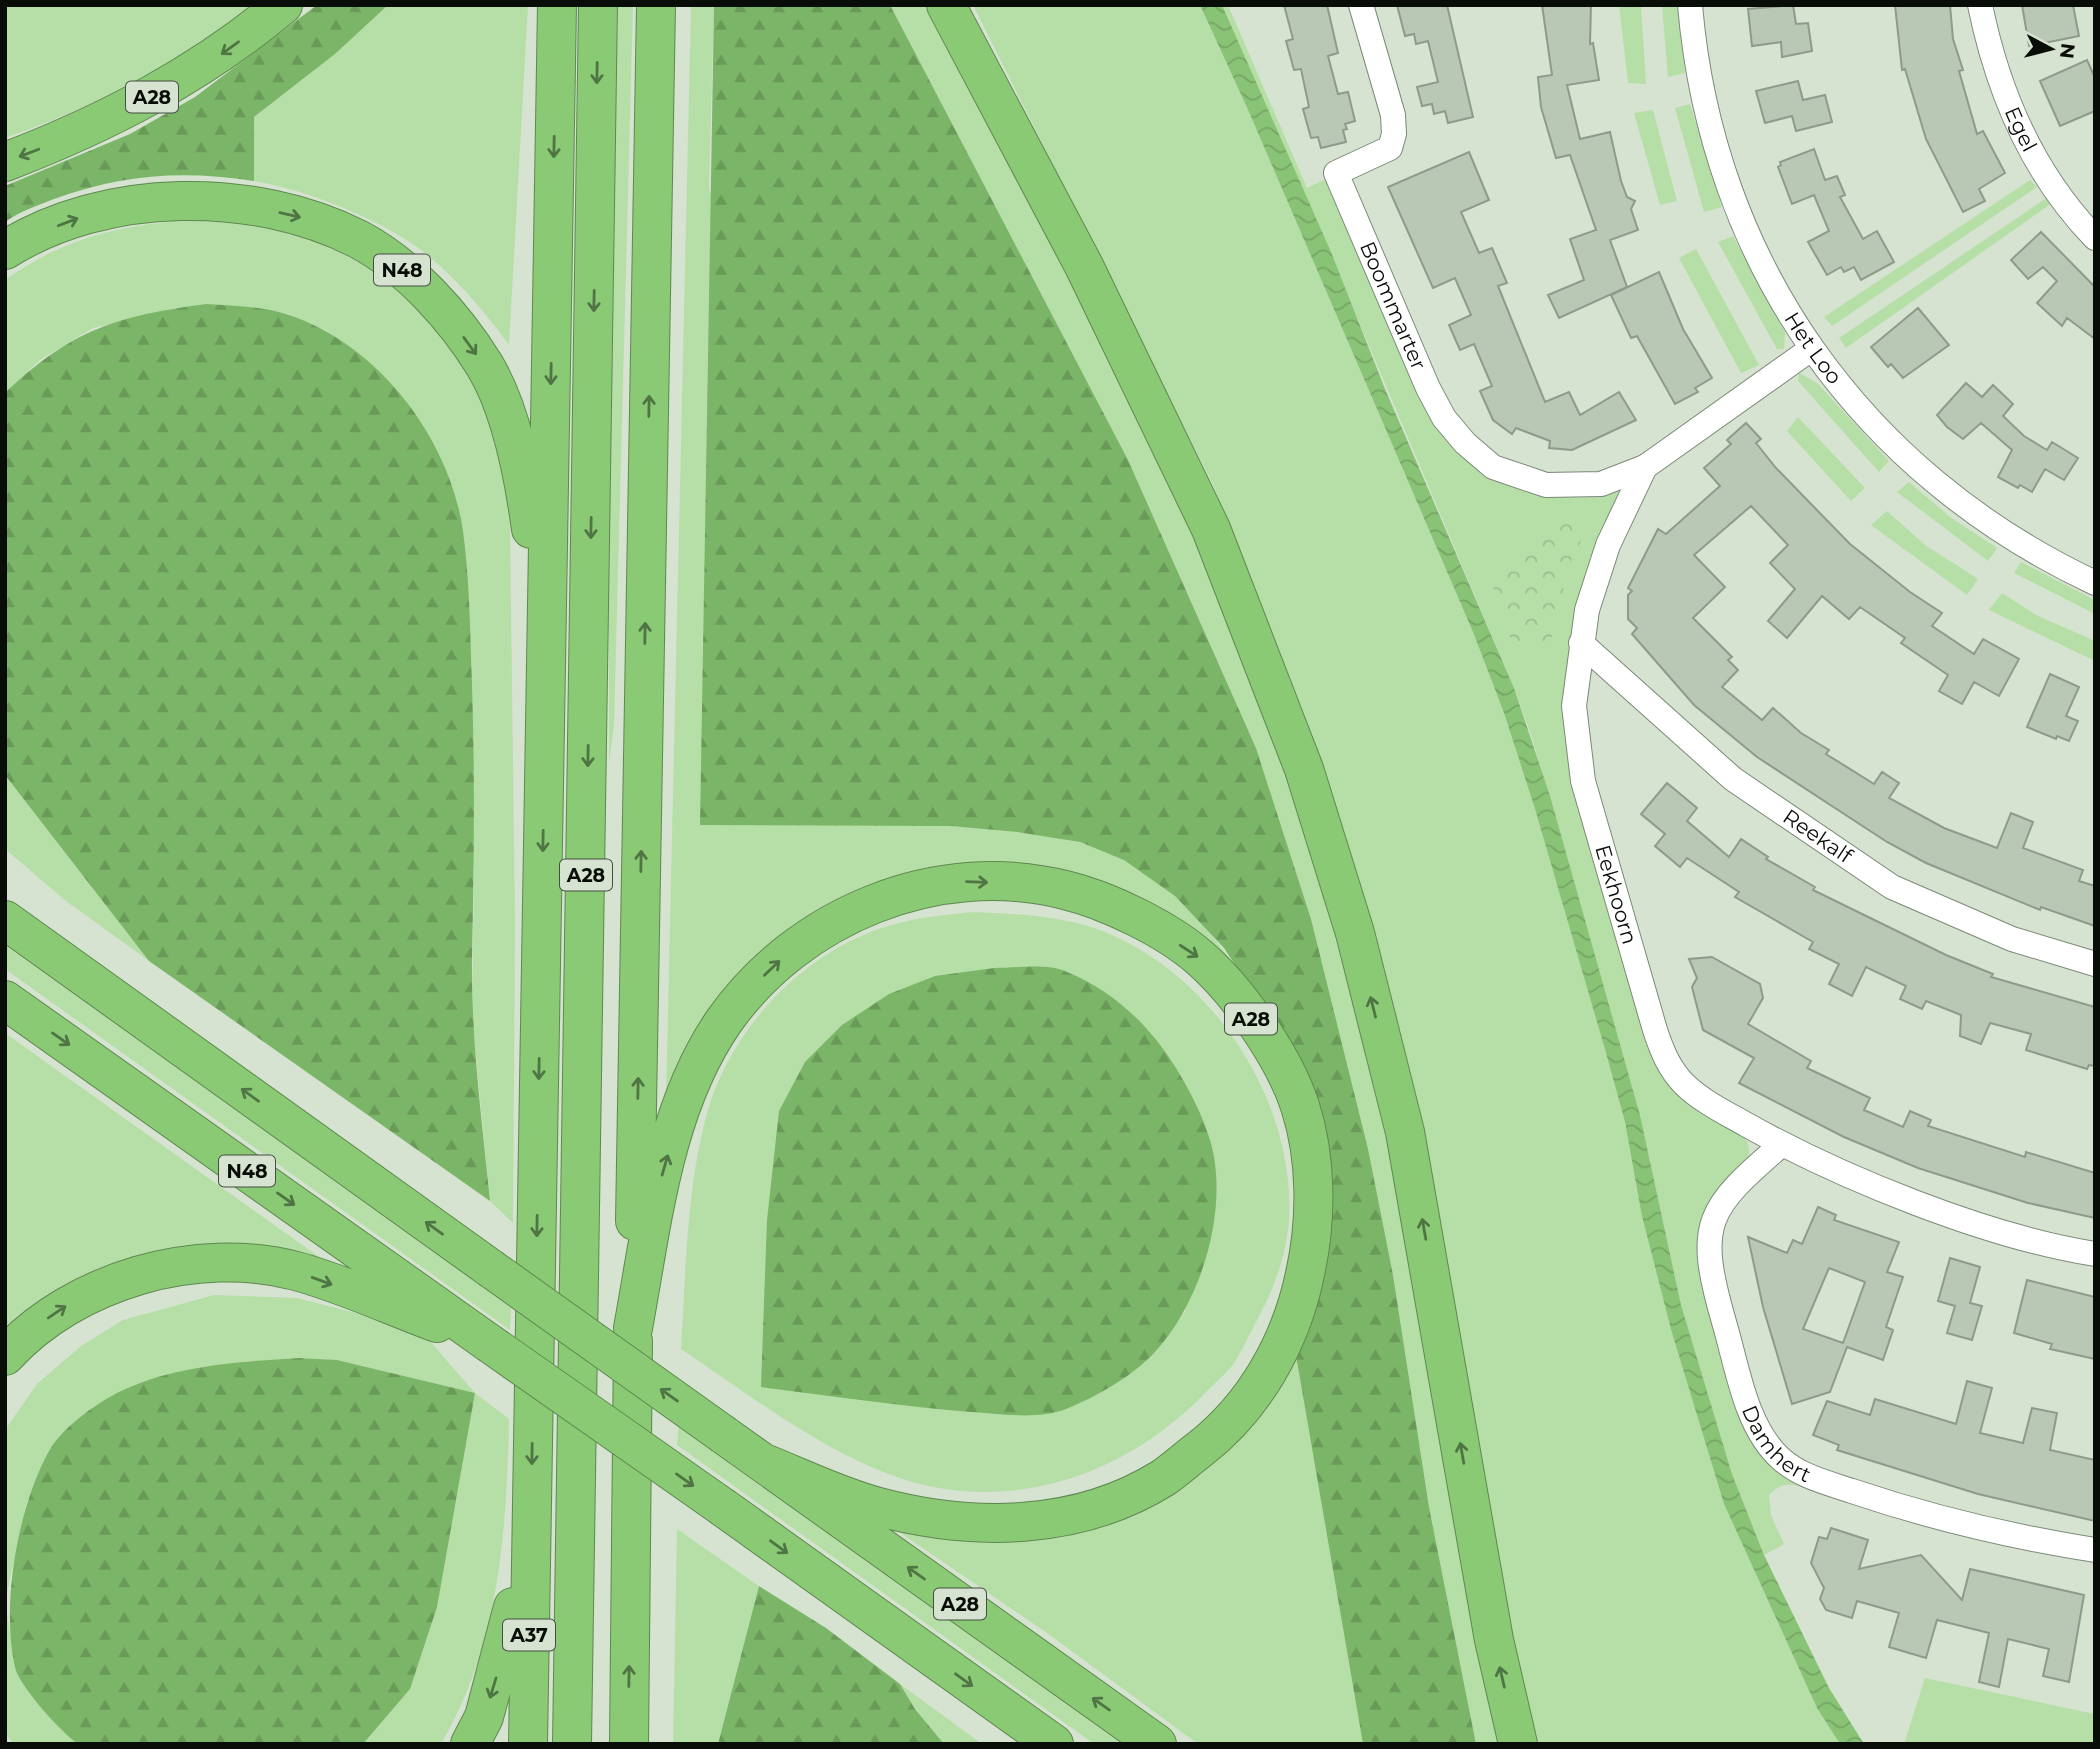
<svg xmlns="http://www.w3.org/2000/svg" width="2100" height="1749" font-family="Montserrat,sans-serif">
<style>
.grass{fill:#b6dfa8;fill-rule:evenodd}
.forest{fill:url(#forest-firs)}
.park{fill:url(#park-crowns)}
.water{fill:url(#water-waves)}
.building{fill:#b9c7b5;stroke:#8e9b8a;stroke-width:2;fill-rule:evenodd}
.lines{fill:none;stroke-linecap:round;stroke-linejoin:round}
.minor-casing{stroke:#7c8978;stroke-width:26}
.motorway-casing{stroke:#5e884f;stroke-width:40}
.minor{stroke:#fff;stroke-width:24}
.motorway{stroke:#8bca75;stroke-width:38}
.motorway-bridge-casing{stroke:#5e884f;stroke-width:40;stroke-linecap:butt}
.motorway-bridge{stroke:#8bca75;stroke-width:38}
.oneway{stroke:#507544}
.labels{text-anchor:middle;stroke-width:5;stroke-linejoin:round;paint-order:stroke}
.shield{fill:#d5e3d0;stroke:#464d44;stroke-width:2}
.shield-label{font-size:19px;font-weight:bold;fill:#090d08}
.street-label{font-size:21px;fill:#090d08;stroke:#d5e3d0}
</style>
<defs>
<pattern id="forest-firs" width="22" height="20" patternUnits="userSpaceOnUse" patternTransform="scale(1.75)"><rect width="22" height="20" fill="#7bb567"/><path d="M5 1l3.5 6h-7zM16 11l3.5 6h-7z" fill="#699a58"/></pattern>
<pattern id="park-crowns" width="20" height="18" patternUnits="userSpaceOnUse" patternTransform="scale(1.75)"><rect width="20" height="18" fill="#b6dfa8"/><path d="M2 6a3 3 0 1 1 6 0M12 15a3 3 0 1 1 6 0" fill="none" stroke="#9bbe8f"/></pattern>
<pattern id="water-waves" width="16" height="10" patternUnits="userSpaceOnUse" patternTransform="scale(1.75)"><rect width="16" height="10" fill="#89c375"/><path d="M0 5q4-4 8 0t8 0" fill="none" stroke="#75a664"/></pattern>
</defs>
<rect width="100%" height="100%" fill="#d5e3d0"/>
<path class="grass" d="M5 5H252C188 62 86 110 5 138Z
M388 5H528L509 345C486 313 460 283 430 257 389 222 307 190 254 181V117L335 54Z
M618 5H633L614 725 609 762V415Z
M691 5H714L709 189 951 826C993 830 1036 832 1078 842 1174 864 1232 959 1282 1035L1093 883 863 889 666 1099Z
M890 5H936L1233 614 1328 891 1375 1079 1439 1407 1500 1744H1476L1429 1507 1393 1275 1311 919 1256 748 1128 460Z
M973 5H1200L1249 112 1473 632 1504 713 1535 809 1606 1053 1625 1122 1672 1333 1724 1504 1817 1708 1840 1744H1537L1520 1685 1428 1151 1349 848 1310 728 1213 485Z
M1222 5H1228L1307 188 1328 178 1429 417 1467 460 1617 491 1620 500 1566 675 1652 1056 1741 1134C1750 1142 1751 1153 1746 1162L1713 1199 1737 1392 1804 1482 1802 1487C1788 1483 1779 1484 1769 1495L1771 1515 1784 1544 1764 1555 1732 1474 1681 1305 1640 1115 1532 738 1514 688C1417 460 1322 232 1222 5Z
M1619 5H1641L1646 84 1628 83Z
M1662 5H1678L1685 73 1668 77Z
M1690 104 1722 207 1704 212 1675 108Z
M1653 110 1677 201 1660 205 1634 113Z
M2030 180 2037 187 1832 326 1824 317Z
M2048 197 2052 203 1846 348 1839 338Z
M217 218 305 234 369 268 416 299 458 342 509 443 515 927 513 1223 490 1201 472 1016 474 869 358 354 327 331 288 314 175 308 93 328 40 360 5 393V280C74 231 135 223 217 218Z
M1733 236 1785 332 1784 349H1777L1718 242Z
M1696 249 1759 365 1741 373 1679 258Z
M1799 373 1817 383 1889 461 1879 472 1798 381Z
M1798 417 1865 488 1851 501 1787 431Z
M1909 482 1950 517 1997 548 1988 561 1897 492Z
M1887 511 1925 545 1978 579 1967 595 1871 525Z
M2021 562 2095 600V614L2014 573Z
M2002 593 2038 616 2095 641V661L1989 610Z
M5 775 149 961 66 901 5 849Z
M973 912C1014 914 1055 915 1094 928 1209 968 1296 1099 1289 1220 1287 1256 1272 1293 1255 1324 1248 1337 1242 1351 1234 1363 1227 1373 1216 1382 1207 1391 1137 1465 1036 1507 934 1487 847 1471 754 1398 681 1349 686 1272 686 1192 706 1117 728 1033 798 957 879 929 910 918 942 915 973 912ZM1186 1310 1154 1353 1115 1383 958 1410 761 1387Z
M5 926 512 1291 510 1330 5 969Z
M5 1033 336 1269 60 1290 24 1311 5 1326Z
M214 1295 297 1298 391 1322 428 1339 475 1393 509 1419C507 1530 499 1646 441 1744H363L410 1689 475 1393 337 1360 299 1358 207 1367 158 1377 50 1449 26 1505 5 1602 17 1674 41 1705 78 1744H13L5 1732V1430L37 1384 81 1346 123 1320Z
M1294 1344 1363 1744H1198L1047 1633 886 1523 1081 1526Z
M680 1411 1139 1744H1094L677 1445Z
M677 1529 759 1586 718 1744H673Z
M1925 1678 2095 1714V1744H1904Z
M900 1684 982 1744H944L915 1709Z"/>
<path class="forest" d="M317 5H388L335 54 254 117V181C182 170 123 174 54 199 37 206 20 211 5 222V186L130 134 195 97Z
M714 5H890L1128 460 1256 748 1311 919 1368 1149 1393 1275 1429 1507 1476 1744H1363L1294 1344 1309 1313 1282 1036 1224 948 1175 896 1124 860 1080 842 1017 832 951 826 700 825Z
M206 304C233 306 263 306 289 315 379 345 450 439 463 531 470 582 470 634 472 684 475 776 474 867 472 959 471 1040 482 1120 490 1201L149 961 5 775V393C71 330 116 316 206 304Z
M994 968C1015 968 1048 963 1067 972 1114 991 1150 1026 1176 1068 1190 1091 1202 1114 1210 1140 1230 1207 1202 1301 1155 1352 1133 1376 1096 1397 1066 1409 1038 1420 1001 1414 971 1412 901 1406 831 1396 761 1387L767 1220 779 1111 805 1062 842 1025 889 994 935 976Z
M299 1358 337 1360 475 1393 437 1607 410 1689 363 1744H78C60 1731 25 1692 16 1671 0 1608 17 1509 49 1451 62 1428 94 1405 117 1393 173 1365 238 1362 299 1358Z
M759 1586 826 1628 900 1684 915 1709 944 1744H718Z"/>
<path class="park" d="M1574 517 1585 533 1570 563 1551 639 1515 652 1490 578Z"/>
<path class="water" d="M1200 5H1222L1331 252 1385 389 1514 688 1550 796 1640 1115 1681 1305 1732 1474 1764 1555 1829 1688 1864 1744H1840L1817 1708 1724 1504 1672 1333 1642 1216 1625 1122 1606 1053 1535 809 1504 713 1473 632 1249 112Z"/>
<path class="building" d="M1284 5H1327L1338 53 1328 56 1338 94 1348 92 1355 121 1345 124 1347 129 1343 130 1346 142 1321 148 1318 137 1311 138 1303 109 1309 107 1301 69 1294 70 1286 41 1293 39Z
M1397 5H1447L1473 117 1448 123 1445 111 1434 114 1432 104 1422 106 1417 87 1438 82 1428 41 1416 44 1414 34 1405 36Z
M1542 5H1591L1590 44 1593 43 1599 80 1567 85 1580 139 1610 132 1621 181 1627 197 1635 201 1631 209 1638 230 1610 240 1627 287 1559 318 1548 295 1584 280 1570 239 1596 230 1570 155 1556 158 1541 107 1538 77 1552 75Z
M1793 5 1796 24 1808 23 1812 51 1782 57 1781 42 1752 46 1748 9Z
M1895 5H1950L1953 39 1963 70 1959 71 1977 134 1983 131 2005 173 1979 189 1985 201 1963 212 1926 139 1905 69 1902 70Z
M2022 5H2073L2079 36 2029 46Z
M2087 60 2095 78V111L2060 126 2040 81Z
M1798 81 1803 100 1825 95 1832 122 1796 131 1792 116 1765 123 1756 91Z
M1814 149 1825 180 1837 176 1845 195 1840 197 1863 239 1877 231 1894 262 1861 280 1854 267 1844 272 1841 267 1827 275 1808 242 1829 231 1814 195 1792 204 1778 167 1781 165 1780 162Z
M1469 152 1489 200 1461 212 1479 253 1492 248 1507 283 1498 286 1545 402 1569 392 1580 415 1619 392 1636 420 1572 450 1549 448 1550 441 1516 428 1512 434 1493 420 1480 391 1492 386 1474 344 1460 350 1449 325 1471 315 1455 278 1433 288 1388 187Z
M2041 232 2095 287V339L2067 318 2062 326 2037 303 2057 281 2043 267 2028 279 2011 260Z
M1659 272 1683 329 1712 378 1695 388 1698 392 1675 404 1637 336 1631 338 1611 295Z
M1918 308 1949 345 1903 378 1891 364 1888 367 1871 347Z
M1966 383 1982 397 1993 385 2013 404 2003 416 2024 436 2047 450 2052 442 2078 458 2064 480 2045 469 2032 492 2020 485 2018 488 1998 477 2012 450 1981 423 1963 439 1947 427 1937 415Z
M1746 423 1761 439 1756 443 1776 468 1850 544 1910 592 1942 613 1932 626 1974 654 1983 639 2019 659 1999 696 1974 682 1962 704 1939 691 1948 675 1901 643 1905 638 1860 607 1849 619 1822 596 1787 638 1768 621 1795 589 1770 563 1788 545 1751 506 1694 555 1725 587 1693 618 1732 657 1728 660 1738 670 1722 687 1762 720 1773 708 1801 733 1829 750 1826 754 1874 784 1882 772 1899 783 1889 798 1944 828 1997 848 2011 813 2033 822 2023 848 2083 870 2079 881 2095 886V926L2041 907 2040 910 1926 863 1887 842 1757 757 1694 705 1632 634 1637 628 1628 619V595L1632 591 1628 588 1658 529 1666 534 1720 486 1704 468 1731 444 1727 440Z
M2050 674 2079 687 2066 716 2078 721 2069 741 2057 736 2056 739 2027 727Z
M1667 783 1697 808 1687 821 1729 857 1741 839 1768 857 1766 859 1815 887 1813 890 1946 955 1993 974 1991 977 2095 1007V1066L2089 1065 2087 1069 2026 1050 2031 1034 1990 1023 1981 1044 1960 1036 1961 1015 1926 1001 1922 1009 1900 999 1906 986 1866 967 1852 996 1829 984 1839 964 1809 949 1813 942 1735 897 1739 892 1687 858 1680 867 1655 846 1665 834 1641 814Z
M1712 957 1760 984 1763 998 1748 1024 1811 1061 1807 1068 1870 1098 1864 1110 1903 1127 1910 1111 1931 1120 1928 1126 2025 1157 2026 1152 2095 1173V1218L2028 1203 1918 1168 1844 1137 1739 1083 1754 1058 1703 1030 1692 987 1697 978 1689 959Z
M1818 1207 1836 1215 1834 1220 1899 1242 1887 1272 1903 1277 1886 1327 1893 1330 1883 1360 1847 1347 1830 1392 1792 1404 1763 1307 1748 1237 1787 1253 1793 1240 1802 1244ZM1829 1268 1865 1282 1843 1343 1803 1329Z
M1950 1258 1980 1267 1970 1303 1982 1306 1972 1340 1947 1333 1955 1306 1938 1301Z
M2027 1280 2095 1297V1359L2050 1349 2052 1344 2014 1333Z
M1967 1381 1992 1388 1980 1433 2023 1443 2032 1408 2057 1413 2050 1450 2095 1460V1521L1978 1494 1837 1450 1839 1445 1813 1435 1827 1401 1870 1415 1875 1399 1956 1424Z
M1831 1528 1868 1540 1859 1569 1921 1555 1962 1600 1970 1569 2084 1595 2069 1682 2043 1676 2049 1649 2008 1639 1999 1687 1979 1682 1989 1633 1937 1620 1926 1658 1889 1647 1899 1613 1857 1601 1852 1618 1826 1610 1820 1599 1824 1588 1811 1563 1819 1537 1827 1539Z"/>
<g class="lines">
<g class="minor-casing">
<g id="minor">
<path id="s1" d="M1361 5 1393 115 1394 134 1390 148 1336 173 1428 388 1444 418 1465 443 1493 467 1546 485 1601 484 1645 467"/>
<path id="s2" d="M1690 5C1712 263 1861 473 2095 583"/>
<path id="s3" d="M1980 5C1998 93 2032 173 2095 238"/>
<path id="s4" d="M1811 349 1645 467 1608 545 1587 610 1574 706 1583 781 1655 1030C1662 1051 1669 1069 1685 1085 1703 1102 1726 1113 1747 1125 1842 1178 1987 1237 2095 1254"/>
<path id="s5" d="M1581 643 1733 779 1892 887 2012 939 2095 964"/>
<path id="s6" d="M1782 1144C1707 1209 1695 1222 1724 1322 1737 1365 1745 1426 1780 1458 1799 1476 1828 1483 1852 1491 1932 1518 2012 1537 2095 1550"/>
</g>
</g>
<g class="motorway-casing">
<path id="motorway" d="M946 5 1084 266 1211 529 1304 769 1355 933 1405 1132 1494 1640 1518 1744
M5 162C107 123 199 75 283 5
M5 250C105 187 254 186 358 239 409 266 455 317 485 366 512 411 524 477 531 529
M5 920 490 1268
M5 1000 489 1343
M635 1221 656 5
M633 1328C652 1226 663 1109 724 1021 799 915 937 858 1065 890 1107 900 1167 929 1200 958 1238 991 1284 1057 1300 1106 1317 1159 1317 1220 1305 1274 1291 1342 1255 1406 1200 1449 1188 1458 1176 1469 1163 1478 1078 1531 973 1532 879 1507 840 1497 802 1478 764 1463
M5 1356C74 1280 197 1245 296 1271 344 1284 391 1306 437 1323
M724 1435 1157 1744
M724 1508 1054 1744
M470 1744 484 1717 513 1607
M528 1744 557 5
M572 1744 598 5
M629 1744 633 1341"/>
</g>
<use href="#minor" class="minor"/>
<use href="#motorway" class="motorway"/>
<g class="motorway-bridge-casing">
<path id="motorway-bridge" d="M490 1268 724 1435
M489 1343 724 1508"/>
</g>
<use href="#motorway-bridge" class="motorway-bridge"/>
</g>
<defs><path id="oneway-shaft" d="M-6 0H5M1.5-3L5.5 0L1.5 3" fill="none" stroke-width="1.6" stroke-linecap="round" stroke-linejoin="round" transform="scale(1.75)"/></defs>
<g class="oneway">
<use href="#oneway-shaft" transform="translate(230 48) rotate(144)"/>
<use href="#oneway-shaft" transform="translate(597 73) rotate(91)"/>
<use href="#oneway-shaft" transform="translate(554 147) rotate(91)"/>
<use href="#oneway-shaft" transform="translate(29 153) rotate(159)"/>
<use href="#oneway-shaft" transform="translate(290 215) rotate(13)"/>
<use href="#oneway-shaft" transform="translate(68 222) rotate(-21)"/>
<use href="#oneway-shaft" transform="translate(594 301) rotate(91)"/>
<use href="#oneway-shaft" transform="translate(470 346) rotate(54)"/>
<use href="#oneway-shaft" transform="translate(551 374) rotate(91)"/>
<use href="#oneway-shaft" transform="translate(649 406) rotate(-89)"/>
<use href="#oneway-shaft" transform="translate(591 528) rotate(91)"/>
<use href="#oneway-shaft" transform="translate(645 633) rotate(-89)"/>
<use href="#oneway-shaft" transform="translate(588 756) rotate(91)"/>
<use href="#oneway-shaft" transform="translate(543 841) rotate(91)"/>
<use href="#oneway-shaft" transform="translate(641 861) rotate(-89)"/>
<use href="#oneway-shaft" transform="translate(977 882) rotate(2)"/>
<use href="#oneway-shaft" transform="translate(1189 951) rotate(33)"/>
<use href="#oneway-shaft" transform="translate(772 968) rotate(-44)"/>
<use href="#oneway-shaft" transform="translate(1373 1007) rotate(-104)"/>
<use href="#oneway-shaft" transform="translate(61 1039) rotate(35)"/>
<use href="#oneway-shaft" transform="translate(539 1069) rotate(91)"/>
<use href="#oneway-shaft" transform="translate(638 1088) rotate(-89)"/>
<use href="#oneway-shaft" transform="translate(250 1095) rotate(-144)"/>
<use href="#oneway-shaft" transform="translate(665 1165) rotate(-74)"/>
<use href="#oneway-shaft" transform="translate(286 1199) rotate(35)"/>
<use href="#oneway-shaft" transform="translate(537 1226) rotate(91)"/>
<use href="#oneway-shaft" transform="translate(434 1228) rotate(-144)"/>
<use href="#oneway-shaft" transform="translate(1424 1229) rotate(-100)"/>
<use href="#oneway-shaft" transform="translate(322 1281) rotate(20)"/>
<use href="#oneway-shaft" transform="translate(57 1312) rotate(-34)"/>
<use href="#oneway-shaft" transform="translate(669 1395) rotate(-145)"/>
<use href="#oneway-shaft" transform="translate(1462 1453) rotate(-100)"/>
<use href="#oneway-shaft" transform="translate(532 1454) rotate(91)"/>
<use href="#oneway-shaft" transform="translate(685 1480) rotate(35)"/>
<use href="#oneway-shaft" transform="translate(779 1547) rotate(36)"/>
<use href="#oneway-shaft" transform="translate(916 1573) rotate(-145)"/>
<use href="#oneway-shaft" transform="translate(629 1676) rotate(-89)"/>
<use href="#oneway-shaft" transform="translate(1502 1677) rotate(-103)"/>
<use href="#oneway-shaft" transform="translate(964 1680) rotate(36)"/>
<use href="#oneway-shaft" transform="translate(493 1688) rotate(107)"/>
<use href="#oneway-shaft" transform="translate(1101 1704) rotate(-145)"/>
</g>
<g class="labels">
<g class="shield">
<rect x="126" y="81.5" width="52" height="31" rx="5"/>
<rect x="374" y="254.5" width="56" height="31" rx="5"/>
<rect x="560" y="859.5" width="52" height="31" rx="5"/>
<rect x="1225" y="1003.5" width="52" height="31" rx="5"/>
<rect x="219" y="1155.5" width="56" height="31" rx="5"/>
<rect x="934" y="1588.5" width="52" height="31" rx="5"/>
<rect x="503" y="1619.5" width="52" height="31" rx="5"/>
</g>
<g class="shield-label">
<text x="152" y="104">A28</text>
<text x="402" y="277">N48</text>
<text x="586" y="882">A28</text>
<text x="1251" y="1026">A28</text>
<text x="247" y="1178">N48</text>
<text x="960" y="1611">A28</text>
<text x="529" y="1642">A37</text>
</g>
<g class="street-label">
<text dy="7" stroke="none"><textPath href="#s3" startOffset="131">Egel</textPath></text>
<text dy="7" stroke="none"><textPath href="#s1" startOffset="352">Boommarter</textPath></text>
<text dy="7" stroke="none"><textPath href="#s2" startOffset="369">Het Loo</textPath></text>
<text dy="7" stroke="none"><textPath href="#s5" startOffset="306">Reekalf</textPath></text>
<text dy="7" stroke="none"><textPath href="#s4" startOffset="649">Eekhoorn</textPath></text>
<text dy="7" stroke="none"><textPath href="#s6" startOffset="343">Damhert</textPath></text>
</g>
</g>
<rect width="2100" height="1749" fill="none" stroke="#090d08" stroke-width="14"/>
<g transform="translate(2051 49) rotate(97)" stroke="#d5e3d0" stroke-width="5" paint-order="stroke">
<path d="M0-5L12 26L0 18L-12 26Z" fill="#090d08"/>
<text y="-10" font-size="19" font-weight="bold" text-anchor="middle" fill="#090d08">N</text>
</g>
</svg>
